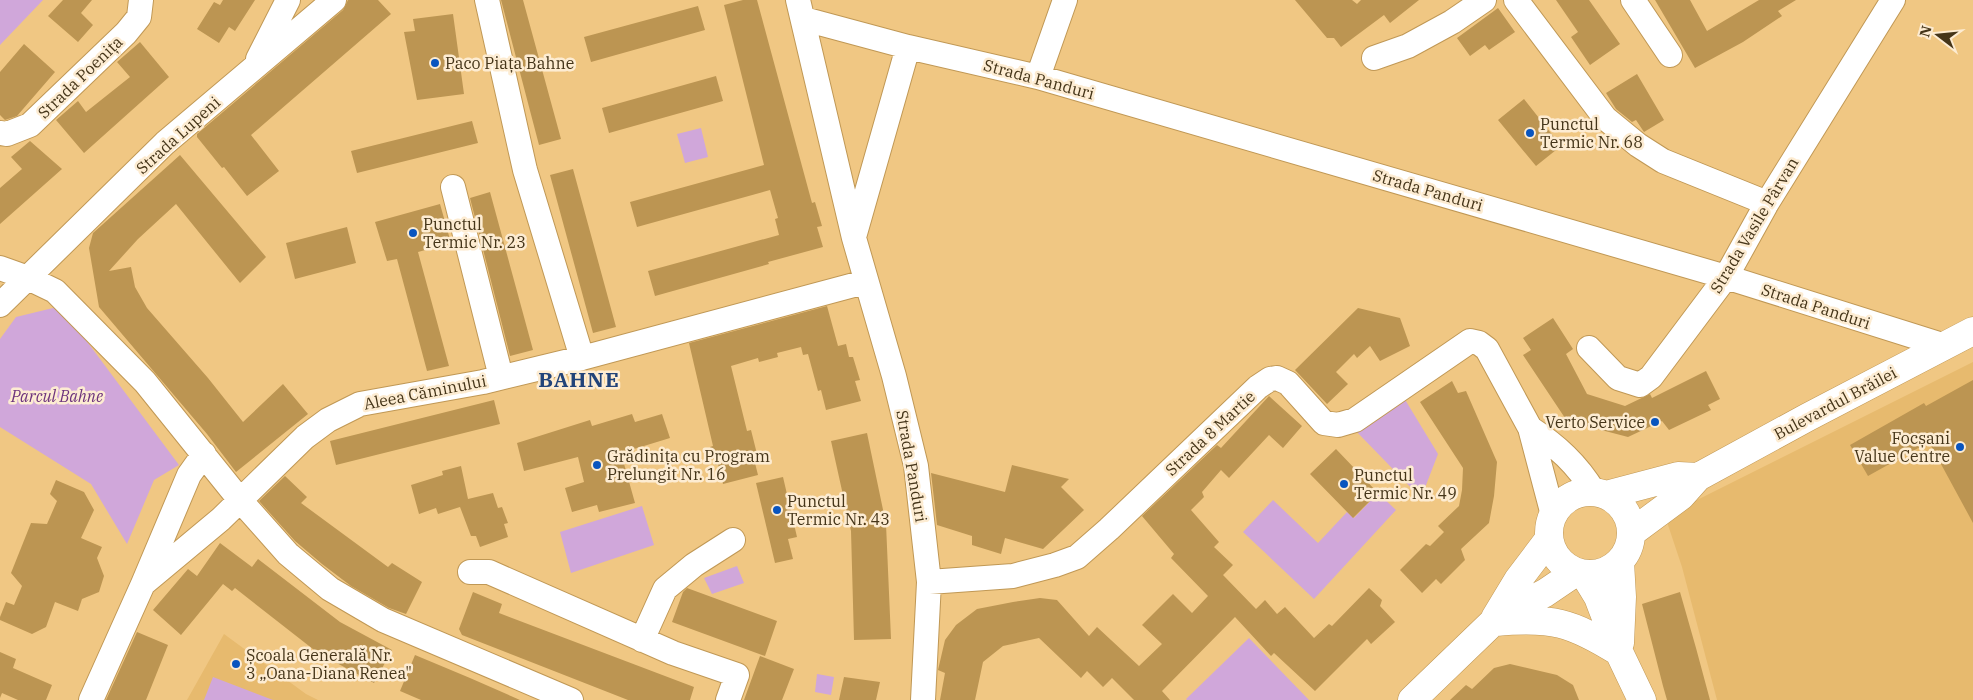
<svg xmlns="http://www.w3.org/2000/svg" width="1973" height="700" font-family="'IBM Plex Serif',serif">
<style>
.built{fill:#e7ba6e}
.green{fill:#d0a7da}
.building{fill:#bc9552}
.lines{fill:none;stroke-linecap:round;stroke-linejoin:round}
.minor-casing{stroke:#c09855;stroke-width:26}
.major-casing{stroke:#c09855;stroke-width:29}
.minor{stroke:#fff;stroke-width:24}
.major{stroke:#fff;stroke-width:28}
.poi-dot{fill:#0955bf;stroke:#fdecd2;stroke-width:2}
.labels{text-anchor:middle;stroke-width:5;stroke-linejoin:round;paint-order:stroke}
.poi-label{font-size:16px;fill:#453519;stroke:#fdecd2;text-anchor:start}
.street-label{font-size:16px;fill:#453519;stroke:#fdecd2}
.park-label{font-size:16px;font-style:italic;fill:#6e347d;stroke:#fdecd2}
.district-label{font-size:21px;font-weight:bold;letter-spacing:1px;fill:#214379;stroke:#fdecd2}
</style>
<rect width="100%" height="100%" fill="#f0c783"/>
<path class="built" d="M1973 362V700H1717L1682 567 1665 516Z
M224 634 306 694 318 700H187Z"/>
<path class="green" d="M0 0H43L0 45Z
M701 128 708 157 685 163 677 134Z
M53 308 65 312 179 465 154 480 127 544 91 484 0 427V339L16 317Z
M1401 393 1438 454 1421 498 1354 429Z
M1378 493 1396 510 1314 599 1243 532 1273 500 1318 543 1347 512 1354 518Z
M642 506 654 545 571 573 560 532Z
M737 566 744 583 712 594 704 578Z
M1249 638 1309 700H1187L1186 699Z
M817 674 834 677 831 695 815 692Z
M213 677 273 700H204Z"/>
<path class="building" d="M63 0H92L81 13 93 25 78 42 48 16Z
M223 0H255L235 31 229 27 219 43 197 29 214 2 220 5Z
M348 0H378L391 14 251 135 279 171 247 196 224 167 222 168 197 137V134L343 10Z
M501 0H523L561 139 539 145Z
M743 0H757L812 203 815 202 822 226 817 227 823 247 768 262 769 264 655 296 648 271 779 235 775 219 778 218 770 190 637 227 630 202 764 165 724 5Z
M1295 0H1352L1357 4 1361 0H1419L1390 23 1384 15 1341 47 1334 38H1327Z
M1556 0H1589L1620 44 1590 65 1571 37 1578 32Z
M1655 0H1690L1707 31 1759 0H1796L1778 11 1782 16 1743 42 1695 68Z
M698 6 705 30 591 62 584 37Z
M1498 8 1515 32 1489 50 1485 45 1470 56 1457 38Z
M453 14 464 94 417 100 404 32 415 31 413 19Z
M140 42 169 77 84 153 56 120 78 101 86 112 130 77 117 62Z
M24 44 55 72 17 116 5 120 0 115V72Z
M1637 74 1664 120 1644 132 1636 120 1632 122 1616 109 1606 93Z
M716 76 723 101 609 133 602 108Z
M1524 99 1561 146 1536 166 1498 120Z
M472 121 478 143 357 173 351 151Z
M30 141 62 169 0 224V188L22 169 11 157Z
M180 155 266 257 240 283 176 204 138 239 109 271 131 267 135 287 147 308 208 378 243 422 283 384 308 414 236 472 207 434 99 307 89 248 93 233Z
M573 169 616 327 593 333 550 175Z
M490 192 533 350 510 356 470 198Z
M440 204 451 243 418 252 449 366 427 371 397 259 387 261 375 222Z
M347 227 356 263 295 279 286 243Z
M827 306 838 346 846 344 849 357H853L860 380 855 381 861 401 826 410 821 390 818 391 808 354 803 355 801 347 777 353 778 357 759 362 758 358 731 366 747 431 751 430 757 454 753 455 758 475 723 484 718 464 715 465 710 447 713 446 689 343Z
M1358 308 1400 318 1410 346 1380 361 1370 346 1357 358 1354 354 1336 372 1348 384 1327 404 1295 370Z
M1553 318 1573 349 1566 354 1587 394 1625 406 1650 394 1652 398 1706 371 1720 399 1708 405 1711 410 1669 430 1662 421 1628 437 1567 421 1523 355 1531 350 1523 338Z
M1973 380V523L1929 442 1868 476 1850 445 1924 403 1926 406Z
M1452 381 1458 393 1466 391 1497 462 1494 496 1489 523 1461 549 1465 560 1441 584 1436 579 1422 593 1400 570 1426 544 1430 546 1444 532 1438 526 1459 506 1462 490 1463 468 1420 402Z
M1269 396 1302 426 1283 448 1269 435 1229 478 1221 470 1202 492 1204 497 1191 510 1219 542 1214 547 1233 565 1223 575 1256 609 1265 600 1277 614 1285 607 1314 638 1329 624 1332 626 1369 588 1382 600 1380 606 1395 622 1371 644 1367 639 1315 691 1274 653 1271 656 1235 617 1162 691 1170 700H1134L1112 678 1103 687 1087 671 1081 678 1039 638 1003 646 983 662 975 700H940L945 673 938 670 945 640 956 625 977 609 1013 602 1040 598 1057 600 1089 636 1097 627 1139 666 1162 644 1142 625 1173 594 1192 613 1208 596 1171 558 1174 554 1142 516 1217 445 1221 448Z
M494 400 500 424 336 465 330 441Z
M632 414 635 422 662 414 670 438 621 453 635 503 599 512 597 505 572 512 565 488 584 482 578 457 524 471 517 443 590 420 592 426Z
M867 433 886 524 891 639 854 640 851 531 831 441Z
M1336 449 1378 493 1353 518 1310 474Z
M1012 465 1069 479 1061 487 1084 510 1043 549 1005 538 1001 554 972 545V536L937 525 931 473 1005 492Z
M461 466 468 499 493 493 498 508 502 507 508 523 504 524 508 537 480 547 476 536H471L460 507 438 514 436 508 419 514 411 485 443 475 442 471Z
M285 476 307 497 301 503 388 567 392 563 422 582 406 614 389 608 351 586 322 564 295 541 259 501Z
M783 477 797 537 788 539 793 559 775 563 756 483Z
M56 480 84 492 94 510 81 538 102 547 97 558 104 576 99 592 82 599 78 611 55 602 46 627 32 634 0 620V617L6 602 14 605 22 586 11 573 31 523 47 524 57 501 50 494Z
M220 543 252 567 258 559 340 622 392 650 374 683 318 653 235 588 232 591 223 584 181 635 153 610 188 569 197 576Z
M687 588 777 621 765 656 672 622 683 592Z
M473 592 502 604 499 613 694 687 690 700H628L462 635 459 629Z
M1680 592 1696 648 1710 700H1667L1663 686 1642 604Z
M137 632 168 645 146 700H106Z
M0 652 16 659 13 668 52 685 46 700H18L2 693 0 698Z
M415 655 470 678 520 700H421L400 691Z
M760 656 794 669 782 700H744Z
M1510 664 1557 675 1573 685 1579 700H1450L1466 685 1472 689 1494 668Z
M844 677 880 682 876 700H839Z"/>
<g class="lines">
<g class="minor-casing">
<path id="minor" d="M487 0 525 170 582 358
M798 0 854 238 894 376 916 466 929 582 923 700
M1516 0 1605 118 1638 145 1663 161 1767 203
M1633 0 1670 55
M804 19 908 47 1038 77 1726 277 1945 346
M1374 58 1408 46 1452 22 1484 0
M258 59 288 0
M1038 77 1065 0
M0 133 7 134 30 125 126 33 139 17 141 0
M453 187 501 377
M854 237 908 47
M0 268 28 278 55 291 145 382 240 500 288 554 330 589 383 620 571 700
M0 305 165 143 334 0
M1589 348 1618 378 1640 385 1651 377 1726 277 1767 203 1893 0
M1530 428C1557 446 1577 464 1594 492
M470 572H489L673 653 737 675 728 700
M929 582 1013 576 1055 565 1077 557 1109 529 1258 387 1270 379 1277 378 1288 383 1324 423 1338 425 1355 420 1470 341 1479 343 1487 349 1530 428 1553 515
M143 584 221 519 305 437 328 420 360 404 483 382 582 358 865 282
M642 640 665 589 694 565 733 540
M91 700 143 584 189 475 204 454"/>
</g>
<g class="major-casing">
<path id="major" d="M1549 533a41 41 0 1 1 82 0a41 41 0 1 1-82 0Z
M1606 495 1678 476 1698 477
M1631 533 1681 496 1698 477 1808 417 1973 331
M1620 562 1622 597 1620 643
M1584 574 1598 597 1619 652 1642 700
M1495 618 1518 580 1549 539
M1496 622C1552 617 1571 622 1619 652
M1412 700 1492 623 1514 609 1545 593 1576 572"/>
</g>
<use href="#minor" class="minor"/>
<use href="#major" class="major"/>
</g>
<g class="poi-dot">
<circle cx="435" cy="63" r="5"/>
<circle cx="1530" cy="133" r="5"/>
<circle cx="413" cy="233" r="5"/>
<circle cx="1655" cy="422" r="5"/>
<circle cx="1960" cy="447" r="5"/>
<circle cx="597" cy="465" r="5"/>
<circle cx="1344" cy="484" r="5"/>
<circle cx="777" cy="510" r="5"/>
<circle cx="236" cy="664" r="5"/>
</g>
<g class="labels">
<g class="poi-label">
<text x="445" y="69">Paco Piața Bahne</text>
<text x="1540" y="130">Punctul<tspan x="1540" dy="18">Termic Nr. 68</tspan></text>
<text x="423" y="230">Punctul<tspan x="423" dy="18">Termic Nr. 23</tspan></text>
<text x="1645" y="428" text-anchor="end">Verto Service</text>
<text x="1950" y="444" text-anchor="end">Focșani<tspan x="1950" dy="18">Value Centre</tspan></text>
<text x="607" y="462">Grădinița cu Program<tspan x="607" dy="18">Prelungit Nr. 16</tspan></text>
<text x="1354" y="481">Punctul<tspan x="1354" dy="18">Termic Nr. 49</tspan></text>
<text x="787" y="507">Punctul<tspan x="787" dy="18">Termic Nr. 43</tspan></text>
<text x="246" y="661">Școala Generală Nr.<tspan x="246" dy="18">3 „Oana-Diana Renea"</tspan></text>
</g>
<g class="street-label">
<text transform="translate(80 77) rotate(-44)" y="6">Strada Poenița</text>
<text transform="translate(1039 79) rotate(15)" y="6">Strada Panduri</text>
<text transform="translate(178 135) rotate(-42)" y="6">Strada Lupeni</text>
<text transform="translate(1428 190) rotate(16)" y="6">Strada Panduri</text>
<text transform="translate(1754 225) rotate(-59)" y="6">Strada Vasile Pârvan</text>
<text transform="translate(1816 306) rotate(18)" y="6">Strada Panduri</text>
<text transform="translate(425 392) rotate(-11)" y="6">Aleea Căminului</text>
<text transform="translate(1835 403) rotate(-28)" y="6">Bulevardul Brăilei</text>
<text transform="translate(1210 433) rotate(-43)" y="6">Strada 8 Martie</text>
<text transform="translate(912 466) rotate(80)" y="6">Strada Panduri</text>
</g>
<g class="park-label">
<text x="57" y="402">Parcul Bahne</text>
</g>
<g class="district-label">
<text x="579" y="387">BAHNE</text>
</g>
</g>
<g transform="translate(1938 35) rotate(286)" stroke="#fdecd2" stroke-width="4" paint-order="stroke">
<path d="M0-4L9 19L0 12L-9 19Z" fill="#453519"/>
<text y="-8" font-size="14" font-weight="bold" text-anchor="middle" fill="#453519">N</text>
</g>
</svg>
